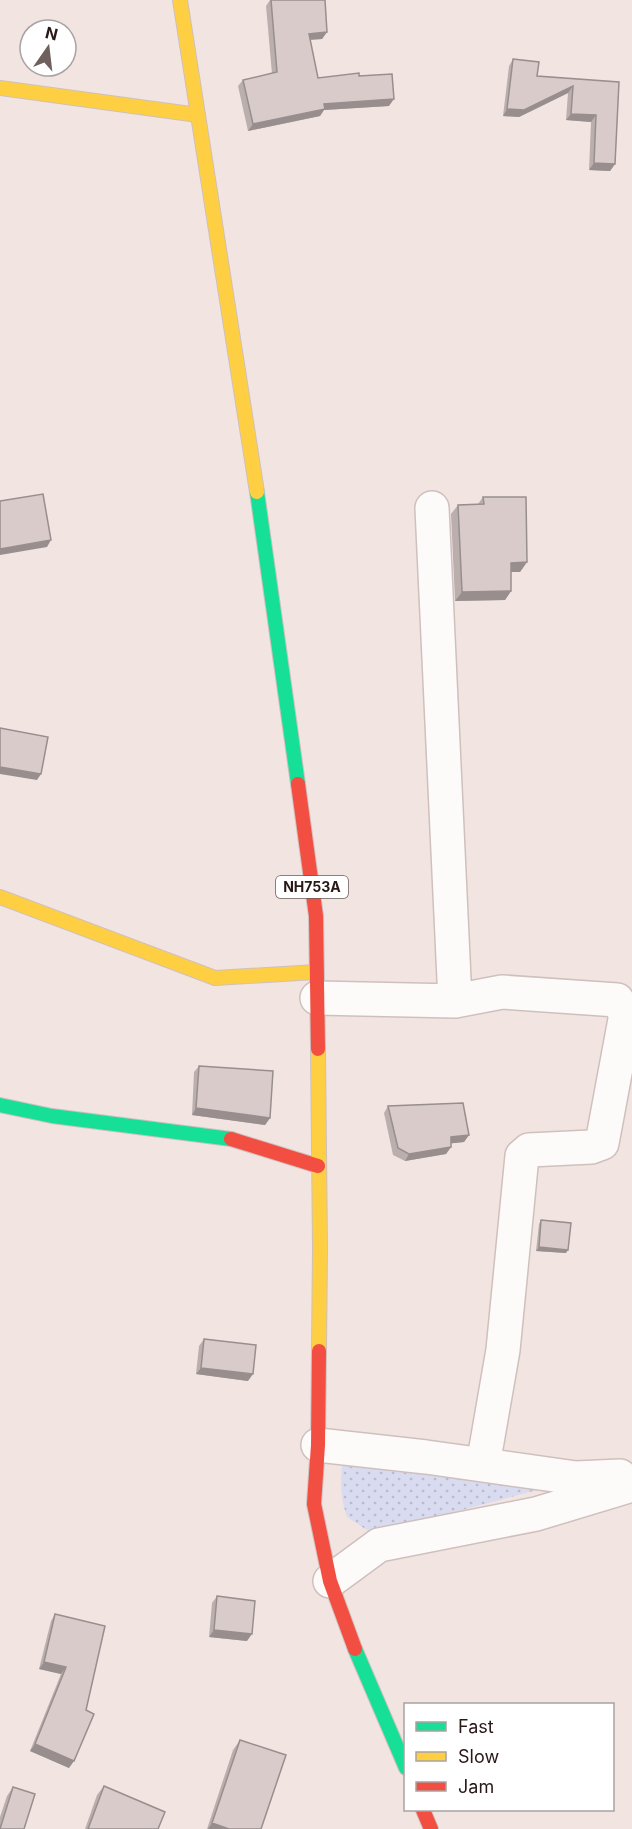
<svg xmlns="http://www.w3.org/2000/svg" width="632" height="1829" font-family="Inter,sans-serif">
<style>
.grass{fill:url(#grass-dots)}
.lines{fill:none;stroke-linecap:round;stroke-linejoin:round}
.street-casing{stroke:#cfc0bd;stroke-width:36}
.fast-casing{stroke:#cfc0bd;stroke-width:16}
.slow-casing{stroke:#cfc0bd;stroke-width:16}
.jam-casing{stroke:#cfc0bd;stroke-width:16}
.street{stroke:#fdfbfa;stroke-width:33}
.fast{stroke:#16e098;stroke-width:14}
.slow{stroke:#ffcf43;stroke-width:14}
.jam{stroke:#f24e42;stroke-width:14}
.wall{fill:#bbafae}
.shaded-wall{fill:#988e8d}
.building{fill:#d9cbca;stroke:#988e8d;stroke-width:1.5}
.labels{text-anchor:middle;stroke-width:4.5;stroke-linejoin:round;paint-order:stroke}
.shield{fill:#fff;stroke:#685d5c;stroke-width:1.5}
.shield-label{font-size:14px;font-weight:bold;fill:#281816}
</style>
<defs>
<pattern id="grass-dots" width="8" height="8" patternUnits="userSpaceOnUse" patternTransform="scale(1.5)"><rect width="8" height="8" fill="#d9dbf0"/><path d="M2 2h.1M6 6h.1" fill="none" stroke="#babbcd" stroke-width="1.8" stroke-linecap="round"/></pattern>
</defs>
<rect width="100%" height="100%" fill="#f2e4e1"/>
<path class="grass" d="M366 1457 552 1486 402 1526 370 1532 347 1517C341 1499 340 1485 342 1466Z"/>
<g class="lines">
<g class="street-casing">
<path id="street" d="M432 508 455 1001
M317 998 455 1001 502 992 617 1000 626 1014 602 1143 591 1147 529 1150 522 1156 503 1350 483 1465
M318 1445 426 1457 576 1478 620 1476
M330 1581 379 1545 536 1514 632 1485"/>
</g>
<g class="fast-casing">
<path id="fast" d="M257 492 298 784
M0 1105 52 1116 231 1139
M355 1649 406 1768"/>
</g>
<g class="slow-casing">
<path id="slow" d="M180 0 257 492
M0 88 198 115
M0 897 215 978 316 972
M318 1049 320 1248 319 1351"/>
</g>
<g class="jam-casing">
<path id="jam" d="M298 784 316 916 318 1049
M231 1139 318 1166
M319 1351 318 1445 314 1504 330 1581 355 1649
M423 1810 431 1829"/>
</g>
<use href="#street" class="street"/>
<use href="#fast" class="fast"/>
<use href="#slow" class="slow"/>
<use href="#jam" class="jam"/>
</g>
<path class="wall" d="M270 0H325L327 32 322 39 310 40 318 78 359 76 389 106 324 110 320 116 248 131 238 86 243 80 272 74 266 6Z
M513 59 537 76 619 82 615 164 610 171 589 170 591 122 566 120 568 93 519 117 503 116 509 66Z
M483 497 527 562 520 572H511V591L505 600 455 601 451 514 458 505 478 504Z
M199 1066 270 1118 265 1125 192 1115 194 1072Z
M388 1106 469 1135 464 1142 451 1143V1147L446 1154 405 1161 393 1155 384 1113Z
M541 1220 566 1253 536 1251 539 1224Z
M204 1339 248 1381 196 1374 199 1346Z
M217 1596 247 1641 209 1637 212 1603Z
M55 1614 105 1626 69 1768 30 1751 61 1674 39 1669 51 1621Z
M240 1740 261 1829H207L233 1750Z
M104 1786 158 1829H85L97 1795Z
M13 1787 0 1829V1817L7 1796Z"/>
<path class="shaded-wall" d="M327 32 322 39 304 40 309 34Z
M573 86 568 93 519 117 503 116 507 109Z
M394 99 389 106 324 110 320 116 248 131 253 124 324 104Z
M571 114 596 115 591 122 566 120Z
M594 163 615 164 610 171 589 170Z
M51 540 47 547 0 555V549Z
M527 562 520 572H504L511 563Z
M511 591 505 600 455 601 462 592Z
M0 767 41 774 37 780 0 774Z
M196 1108 270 1118 265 1125 192 1115Z
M469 1135 464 1142 446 1144 451 1137Z
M451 1147 446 1154 405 1161 409 1154Z
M539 1247 568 1250 566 1253 536 1251Z
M201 1368 253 1374 248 1381 196 1374Z
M214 1630 252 1634 247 1641 209 1637Z
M44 1662 66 1667 61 1674 39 1669Z
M35 1744 74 1761 69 1768 30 1751Z
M212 1823 229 1829H208Z"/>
<path class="building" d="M271 0H325L327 32 309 34 318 78 359 73V76L392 74 394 99 324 104 325 109 253 124 243 80 277 72Z
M513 59 539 62 537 76 619 82 615 164 594 163 596 115 571 114 573 86 524 110 507 109Z
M43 494 51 540 0 549V501Z
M483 497H526L527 562 511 563V591L462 592 458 505 484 504Z
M0 728 48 737 41 774 0 767Z
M199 1066 273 1071 270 1118 196 1108Z
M463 1103 469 1135 451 1137V1147L409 1154 398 1148 388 1106Z
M541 1220 571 1223 568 1250 539 1247Z
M204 1339 256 1345 253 1374 201 1368Z
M217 1596 255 1601 252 1634 214 1630Z
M55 1614 105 1626 86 1710 94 1714 74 1761 35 1744 66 1667 44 1662Z
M240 1740 286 1755 261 1829H229L212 1823Z
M104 1786 165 1812 158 1829H88Z
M13 1787 35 1794 24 1829H0Z"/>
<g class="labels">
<rect class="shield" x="276" y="876" width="72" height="22" rx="4.5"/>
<g class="shield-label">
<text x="312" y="892">NH753A</text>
</g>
</g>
<rect x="404" y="1703" width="210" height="108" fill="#ffffff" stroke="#a9a3a2" stroke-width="1.5"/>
<rect x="416" y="1722" width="30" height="9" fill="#16e098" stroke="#a9a3a2" stroke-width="1.5"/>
<text x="458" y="1733" font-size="18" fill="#281816">Fast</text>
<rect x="416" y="1752" width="30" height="9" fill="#ffcf43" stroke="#a9a3a2" stroke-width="1.5"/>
<text x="458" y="1763" font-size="18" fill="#281816">Slow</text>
<rect x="416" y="1782" width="30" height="9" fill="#f24e42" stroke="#a9a3a2" stroke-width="1.5"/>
<text x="458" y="1793" font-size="18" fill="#281816">Jam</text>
<g transform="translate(48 48) rotate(14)"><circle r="28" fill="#ffffff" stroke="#a9a3a2" stroke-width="1.5"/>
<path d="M0-4.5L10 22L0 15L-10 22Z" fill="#6f5f5d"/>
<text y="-9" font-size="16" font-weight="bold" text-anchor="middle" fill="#281816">N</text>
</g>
</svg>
